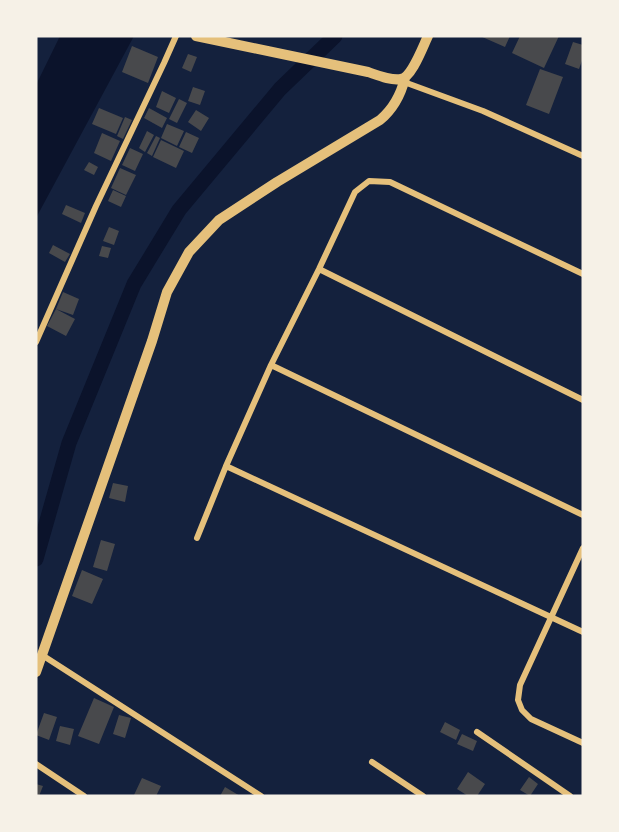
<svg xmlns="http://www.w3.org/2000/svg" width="619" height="832" font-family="'Source Serif 4',serif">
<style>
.water{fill:#0b132b}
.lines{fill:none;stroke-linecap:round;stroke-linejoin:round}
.canal{stroke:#0b132b;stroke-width:15}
.building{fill:#48494c}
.minor{stroke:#e5c07b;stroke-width:6}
.tertiary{stroke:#e5c07b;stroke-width:10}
</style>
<rect width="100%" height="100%" fill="#14213d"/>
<path class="water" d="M60 36H134L36 218V85Z"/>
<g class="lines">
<path class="canal" d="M36 559 69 443 134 284 179 210 280 89 335 36"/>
</g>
<path class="building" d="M480 36H510L505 47Z
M520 36H559L544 68 512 53Z
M573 42 583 45V58L579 69 565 64Z
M132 46 158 57 148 83 122 72Z
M188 54 197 57 191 72 182 68Z
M540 69 563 77 549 114 526 105Z
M193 87 205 91 200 105 188 101Z
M162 91 176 98 169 113 156 107Z
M179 99 187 103 177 123 169 119Z
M99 108 123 118 116 134 92 124Z
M149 108 167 118 162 128 144 118Z
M196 110 209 118 201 131 188 122Z
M125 117 132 120 123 139 117 136Z
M167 124 184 131 177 146 161 138Z
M147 131 154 135 145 152 139 148Z
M186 132 199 138 192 153 179 147Z
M102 133 120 141 111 161 94 153Z
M156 136 160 138 152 156 147 153Z
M161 140 184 151 176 168 153 157Z
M130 148 143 154 135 171 122 165Z
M89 162 98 167 94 175 84 170Z
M120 168 136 175 126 195 111 188Z
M113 190 126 196 121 207 108 201Z
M66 205 85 213 81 223 62 214Z
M109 227 119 231 114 245 103 241Z
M53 245 70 254 65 262 49 253Z
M102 246 111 248 108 258 99 256Z
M63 292 79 299 73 315 56 309Z
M56 309 75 319 66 336 47 326Z
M113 483 128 486 125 502 109 498Z
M101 540 115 544 107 571 93 567Z
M82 570 103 579 92 604 72 596Z
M94 698 114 707 99 744 78 736Z
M44 713 57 717 49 740 36 735Z
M119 715 131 718 125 738 113 734Z
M445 722 460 730 456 740 440 732Z
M60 726 74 729 70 745 56 741Z
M462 734 477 741 473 751 457 744Z
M468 772 485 784 477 796H468L457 789Z
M529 777 538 784 530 796 520 790Z
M142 778 161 786 156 796 134 795Z
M36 784 43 786 39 796H36Z
M225 787 240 796H220Z"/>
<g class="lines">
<path class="minor" d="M404 82 483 111 583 156
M319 269 583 400
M36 342 96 206 164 63 176 36
M271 365 583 515
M226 466 583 632
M197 538 226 466 271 365 319 269 355 192 369 181 390 182 583 274
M583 548 520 685 518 700 522 710 531 719 583 743
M42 655 261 796
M477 732 570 796
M372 762 423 796
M36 764 84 796"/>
<path class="tertiary" d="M196 36 368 72C377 75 391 81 401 79 412 77 423 46 428 36
M36 672 152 341 167 292 189 252 219 220 277 182 380 120C392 110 401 94 405 78"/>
</g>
<rect width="619" height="832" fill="none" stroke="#f6f1e7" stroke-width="75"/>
</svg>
